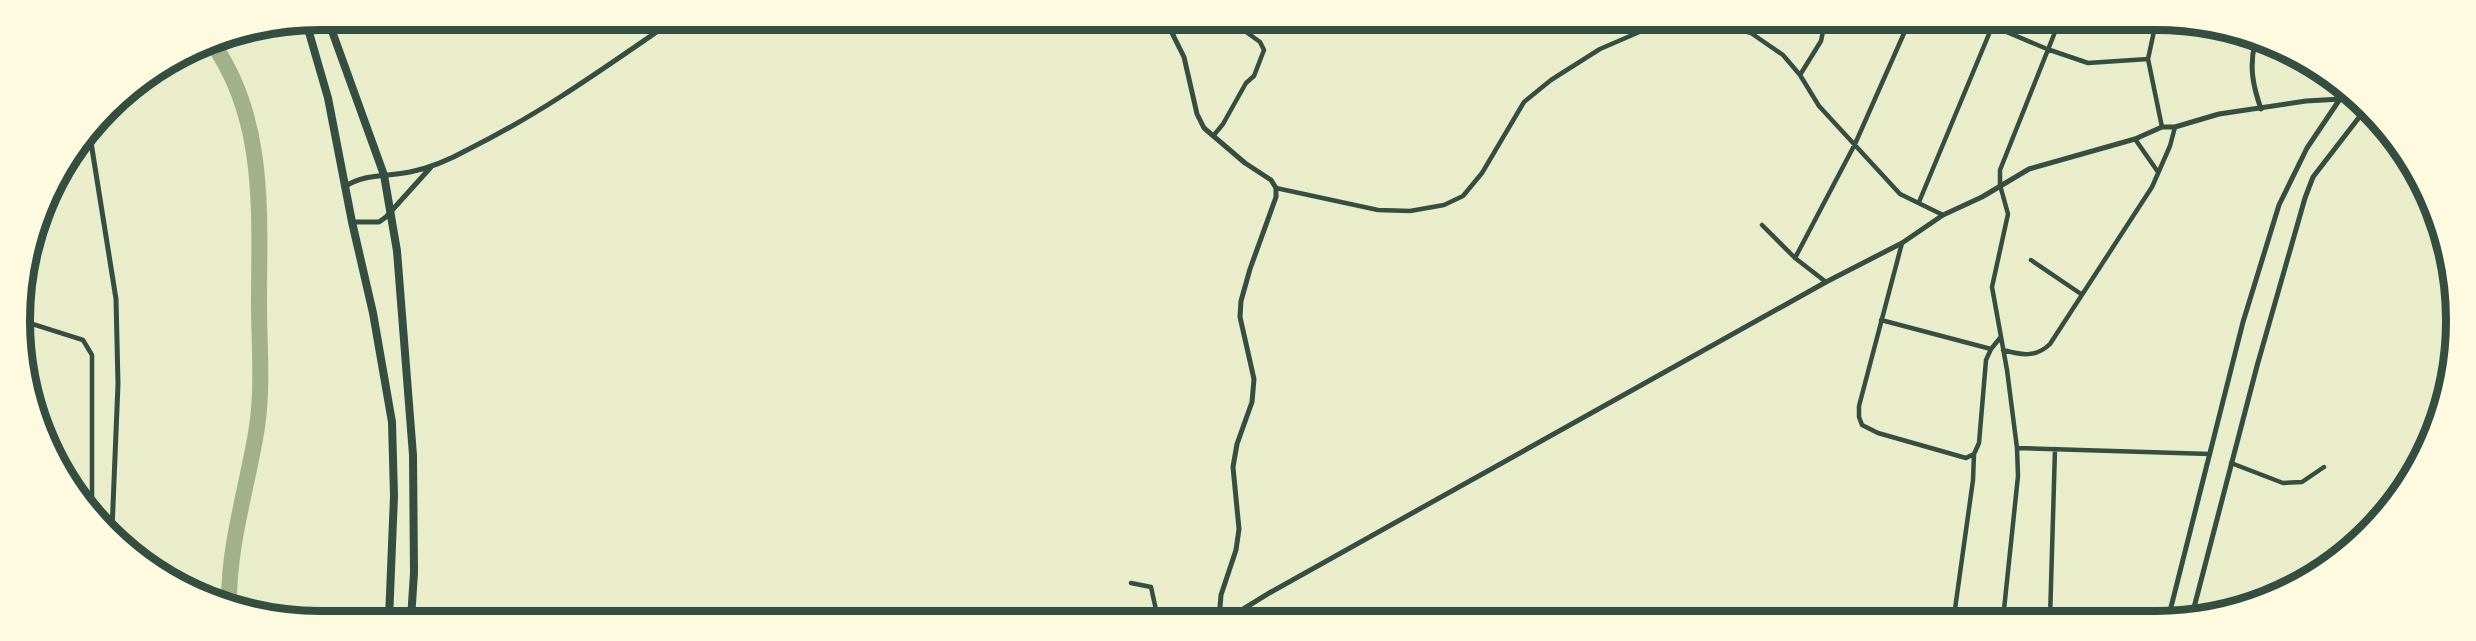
<svg xmlns="http://www.w3.org/2000/svg" width="2476" height="641" font-family="'Open Sans',sans-serif">
<style>
.lines{fill:none;stroke-linecap:round;stroke-linejoin:round}
.river{stroke:#a3b18a;stroke-width:16}
.minor{stroke:#344e41;stroke-width:4.5}
.tertiary{stroke:#344e41;stroke-width:5}
.trunk{stroke:#344e41;stroke-width:8}
.rim{fill:none;stroke:#344e41;stroke-width:8}
</style>
<rect width="100%" height="100%" fill="#e9edc9"/>
<g class="lines">
<path class="river" d="M211 41C267 119 259 214 259 304 259 345 263 386 257 427 248 485 229 541 229 601"/>
<path class="minor" d="M1983 22 2047 49 2088 63 2148 59
M2156 22 2148 59 2162 127
M1174 33 1184 21
M1800 75 1821 41 1825 22
M1214 135 1223 124 1246 83 1254 76 1264 50 1260 42 1231 21
M2135 139 2158 172
M1276 188 1378 210 1410 211 1444 205 1463 196 1482 173 1524 102 1551 80 1600 49 1644 30 1691 22 1721 24 1751 33 1783 55 1800 75 1819 106 1900 194 1943 215
M1919 202 1994 22
M1762 225 1795 258 1826 282
M1902 243 1859 406V417L1862 425 1878 433 1966 458 1974 454 1979 443 1986 360 1991 349 2000 338
M1795 258 1855 144 1909 22
M2031 260 2081 294
M1881 320 1991 349
M23 321 83 340 92 355V513
M2003 350C2021 355 2036 358 2050 344L2152 187 2170 146 2175 127
M2017 448 2210 454
M2231 463 2283 483 2302 482 2324 467
M1131 583 1151 587 1158 619
M1945 619 1955 609 1973 480 1974 454
M2003 619 2018 476 2017 448 2007 370 1992 287 2008 214 2000 185V170L2059 22
M2050 619 2055 449"/>
<path class="tertiary" d="M1166 21 1184 57 1197 114 1204 128 1245 163 1271 180 1276 188V197L1250 269 1241 301 1240 317 1254 379 1252 402 1237 444 1233 467 1239 529 1236 550 1221 595 1219 619
M2255 43C2249 67 2253 86 2261 109
M90 136 116 299 118 384 112 530
M344 187C365 173 386 177 410 172 430 168 451 159 469 149 542 113 607 66 674 20
M352 222H379L386 217 431 167
M1227 619 1271 592 1826 282 1902 243 1943 215 1982 197 2029 169 2135 139 2162 127H2175L2219 114 2306 101 2341 99 2353 101
M2168 619 2243 322 2279 205 2307 148 2344 93
M2191 619 2257 366 2305 198 2313 177 2364 111"/>
<path class="trunk" d="M328 20 384 175 397 251 413 455 414 573 411 619
M306 22 328 98 352 222 373 313 392 422 394 496 389 619"/>
</g>
<path d="M0 0H2476V641H0ZM320 30H2156A290 290 0 0 1 2446 320V321A290 290 0 0 1 2156 611H320A290 290 0 0 1 30 321V320A290 290 0 0 1 320 30Z" fill="#fefae0" fill-rule="evenodd"/>
<path class="rim" d="M320 30H2156A290 290 0 0 1 2446 320V321A290 290 0 0 1 2156 611H320A290 290 0 0 1 30 321V320A290 290 0 0 1 320 30Z"/>
</svg>
